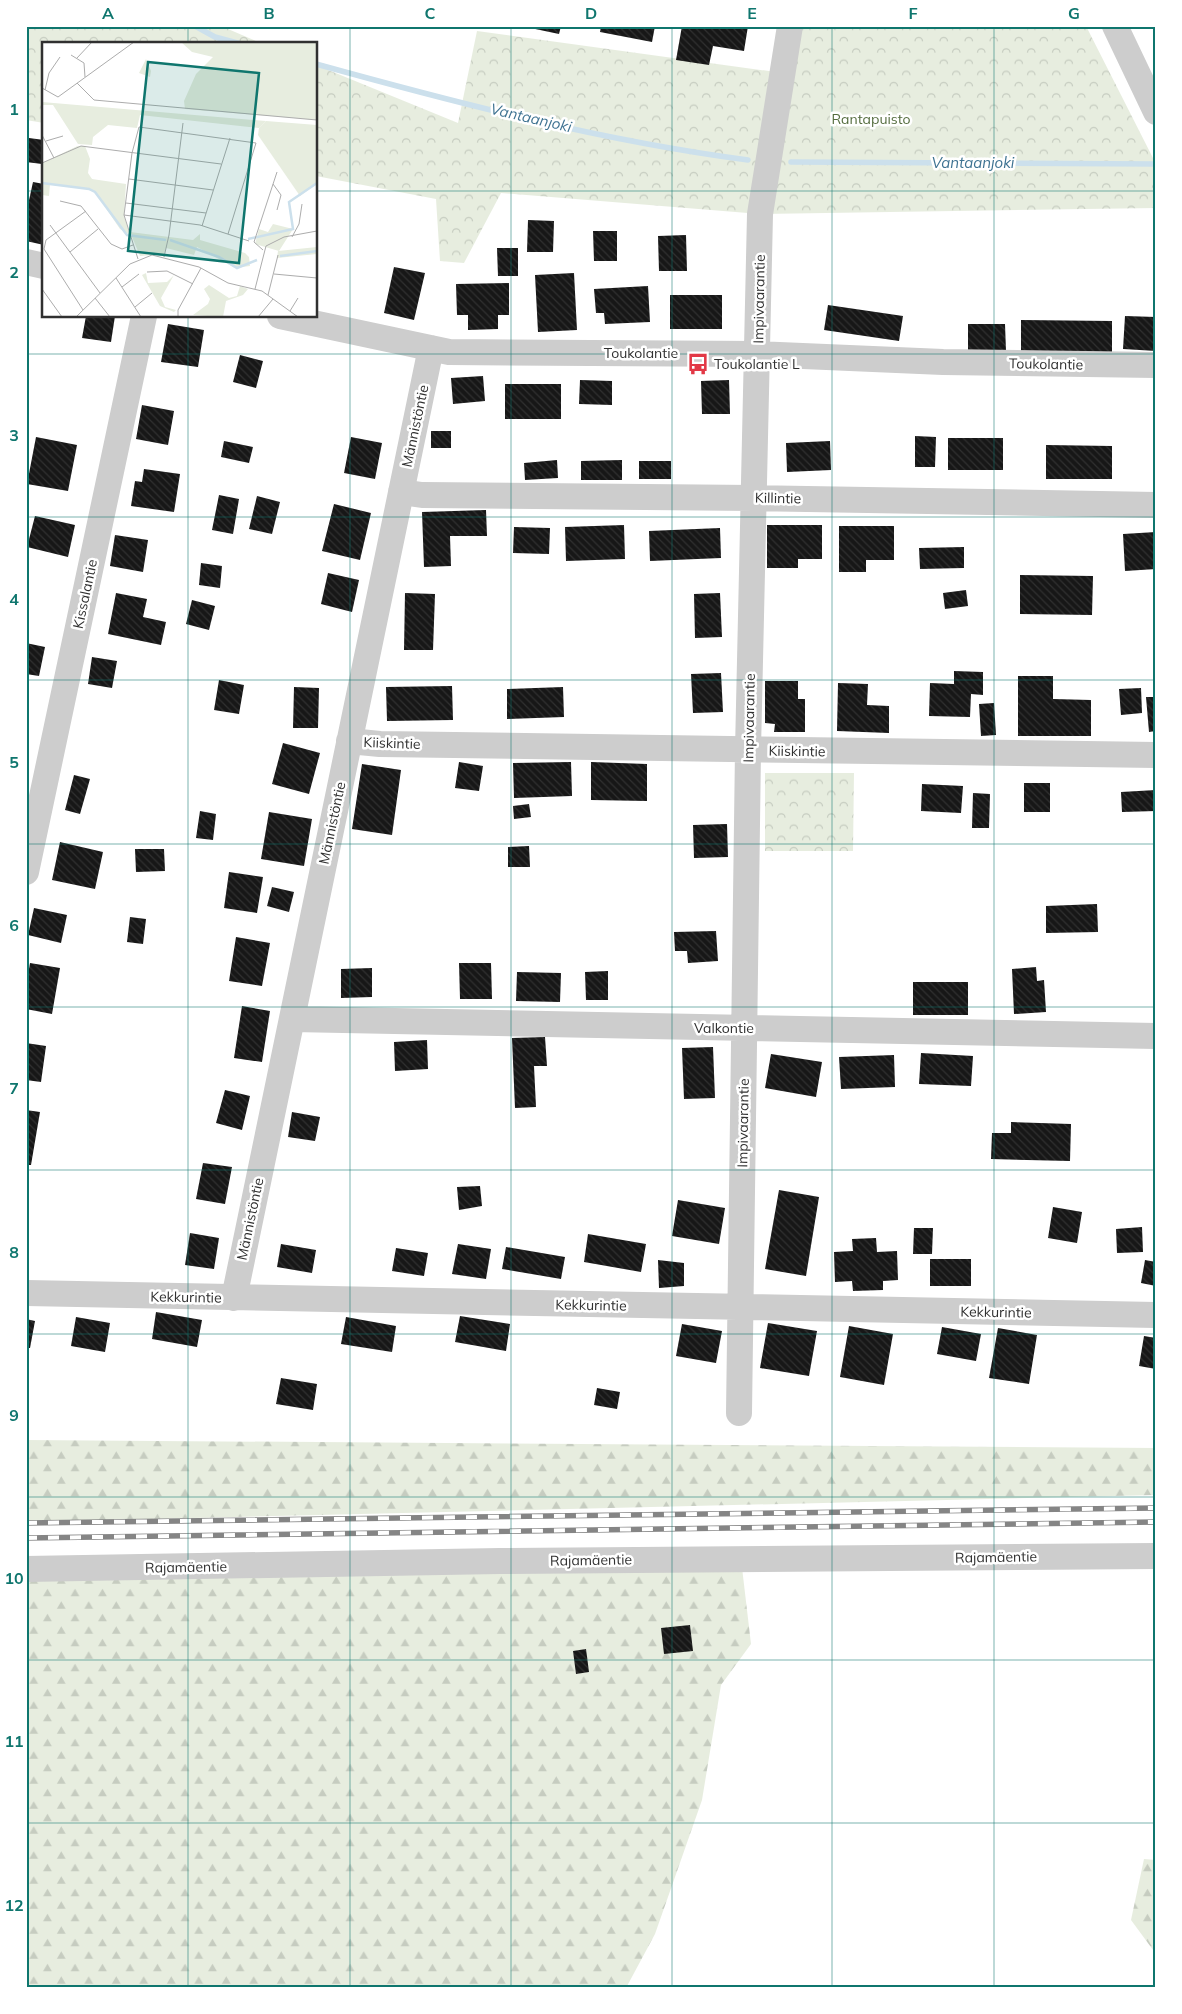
<svg xmlns="http://www.w3.org/2000/svg" width="1182" height="2014" font-family="Mulish,sans-serif">
<style>
.forest{fill:url(#forest-firs)}
.park{fill:url(#park-crowns)}
.lines{fill:none;stroke-linecap:round;stroke-linejoin:round}
.stream{stroke:#cce0ec;stroke-width:5.5}
.building{fill:url(#building-back-hatch)}
.minor{stroke:#cdcdcd;stroke-width:26}
.rail-casing{stroke:#858585;stroke-width:5.5}
.rail{stroke:#fff;stroke-width:4;stroke-dasharray:11;stroke-linecap:butt}
.grid{fill:none;stroke:#0f766e;stroke-width:1;stroke-opacity:0.55}
.labels{text-anchor:middle;stroke-width:5;stroke-linejoin:round;paint-order:stroke}
.park-label{font-size:14px;fill:#546c3e;stroke:#fff}
.street-label{font-size:14px;fill:#303030;stroke:#fff}
.poi-label{font-size:14px;fill:#303030;stroke:#fff;text-anchor:start}
.water-label{font-size:15px;font-style:italic;fill:#3f7392;stroke:#fff}
.inset-river{fill:none;stroke:#cce0ec;stroke-width:2.5}
.inset-road{fill:none;stroke:#acacac;stroke-width:1}
.view{fill:#0f766e;fill-opacity:0.15;stroke:#0f766e;stroke-width:2.5}
.inset-edge{fill:none;stroke:#303030;stroke-width:2.5}
.neatline{fill:none;stroke:#0f766e;stroke-width:2}
.grid-label{font-size:16px;text-anchor:middle;font-weight:bold;fill:#0f766e}
</style>
<defs>
<pattern id="forest-firs" width="22" height="20" patternUnits="userSpaceOnUse" patternTransform="scale(1.25)"><rect width="22" height="20" fill="#e7eddf"/><path d="M5 1l3.5 6h-7zM16 11l3.5 6h-7z" fill="#c6ccc0"/></pattern>
<pattern id="park-crowns" width="20" height="18" patternUnits="userSpaceOnUse" patternTransform="scale(1.25)"><rect width="20" height="18" fill="#e7eddf"/><path d="M2 6a3 3 0 1 1 6 0M12 15a3 3 0 1 1 6 0" fill="none" stroke="#c6ccc0"/></pattern>
<pattern id="building-back-hatch" width="6" height="6" patternUnits="userSpaceOnUse" patternTransform="scale(1.25)"><rect width="6" height="6" fill="#171717"/><path d="M-1 5l2 2M0 0l6 6M5-1l2 2" fill="none" stroke="#303030"/></pattern>
</defs>
<rect width="100%" height="100%" fill="#fff"/>
<path class="forest" d="M26 1440 1156 1448V1495L26 1522Z
M741 1559 751 1644 721 1685 702 1800 655 1934 626 1988H26V1569Z
M1144 1859 1156 1860V1954L1131 1920Z"/>
<path class="park" d="M26 26H221L263 44H44V123L26 120Z
M790 26H1086L1156 164V208L760 214 501 193 464 263 440 261 436 199 316 176V65L458 123 477 31 783 73Z
M765 773H854L853 851H765Z"/>
<g class="lines">
<path class="stream" d="M195 26 215 37 241 44
M316 64C457 103 603 141 748 160
M791 162 1156 164"/>
</g>
<path class="building" d="M521 26H561L559 34Z
M601 26H655L652 42 600 32Z
M682 26H748L744 51 713 46 709 65 676 60Z
M29 138 44 140 42 164 26 162Z
M33 182 44 184V245L26 241V214Z
M528 220 554 221 553 252H527Z
M593 231H617V261H594Z
M686 235 687 271H659L658 236Z
M497 248H518V276H498Z
M394 267 425 273 414 320 384 313Z
M574 273 577 330 538 332 535 275Z
M509 283V315H498V329L468 330V315H457L456 284Z
M648 286 650 322 605 324 604 313H596L594 289Z
M670 295H722V329H670Z
M828 305 903 316 899 341 824 330Z
M86 316H115L111 342 82 338Z
M1125 316 1156 317V351L1123 349Z
M1021 320 1112 321V352L1021 351Z
M168 324 204 330 198 367 161 362Z
M968 324H1005L1006 351H968Z
M240 355 263 361 256 388 233 382Z
M483 376 485 401 453 404 451 378Z
M580 380 612 381V405L579 404Z
M729 380 730 414H702L701 381Z
M505 384H561V419H505Z
M142 405 174 411 168 445 136 439Z
M431 431H451V448H431Z
M915 436 936 437 935 467H915Z
M36 437 77 445 68 491 27 484Z
M351 437 382 443 375 479 344 473Z
M948 438H1003V470H948Z
M224 441 253 447 249 463 221 457Z
M830 441 831 470 787 472 786 443Z
M1046 445 1112 446V479H1046Z
M557 460 558 478 525 480 524 463Z
M622 460V480H581V461Z
M639 461H671V479H639Z
M144 469 180 474 174 512 131 506 135 481 142 482Z
M219 495 239 499 233 534 212 530Z
M257 496 280 502 272 534 249 529Z
M334 504 371 513 360 560 322 551Z
M486 510 487 536H450L451 566 424 567 422 512Z
M35 516 75 525 68 557 27 547Z
M624 525 625 559 566 561 565 527Z
M767 525H822V559H798V568H767Z
M839 526H894V560H866V572H839Z
M514 527 550 528 549 554 513 553Z
M720 528 721 558 650 561 649 531Z
M1156 532V569L1125 571 1123 534Z
M115 535 148 540 143 572 110 566Z
M964 547V568L920 569 919 548Z
M201 563 222 566 220 588 199 585Z
M328 573 359 580 352 612 321 604Z
M1020 575 1093 576 1092 615 1020 614Z
M966 590 968 606 945 609 943 593Z
M116 593 147 599 143 617 166 622 161 645 108 634Z
M405 593 435 594 433 650H404Z
M720 593 722 637 695 638 694 594Z
M192 600 215 606 209 630 186 624Z
M26 643 45 647 39 676 26 674Z
M92 657 117 661 112 688 88 684Z
M954 671 983 672V695L971 694 970 717 929 716 930 683 954 684Z
M721 673 723 712 693 713 691 674Z
M1018 676H1053V699L1091 700V736H1018Z
M219 680 244 685 239 714 214 710Z
M765 681H798V699H805V732H774L775 724 765 723Z
M838 683 868 684 867 705 889 706V733L837 731Z
M452 686 453 720 387 721 386 687Z
M294 687 319 688 318 728H293Z
M563 687 564 717 507 719V689Z
M1141 688 1142 713 1121 715 1119 689Z
M1146 697H1156V731L1149 732Z
M994 703 996 735 981 736 979 704Z
M283 743 320 753 309 794 272 784Z
M459 762 483 766 479 791 455 788Z
M571 762 572 796 514 798 513 763Z
M591 762 647 764V801L591 800Z
M362 764 401 770 392 835 352 829Z
M74 775 90 779 80 814 65 810Z
M1024 783H1050V812H1024Z
M922 784 963 786 961 813 921 811Z
M1156 790V811L1122 812 1121 792Z
M973 793 990 794 989 828H972Z
M529 804 531 817 514 819 513 806Z
M200 811 216 814 213 840 196 838Z
M269 812 312 819 304 866 261 859Z
M727 824 728 857 694 858 693 825Z
M60 842 103 852 95 889 52 880Z
M529 846 530 867H508V847Z
M135 849H164L165 871 136 872Z
M229 872 263 877 257 913 224 908Z
M272 887 294 892 289 912 267 906Z
M1097 904 1098 932 1046 933V906Z
M34 908 67 915 61 943 28 935Z
M130 917 146 919 143 944 127 942Z
M716 931 718 961 688 963 687 951H675L674 932Z
M236 937 270 943 262 986 229 981Z
M30 963 60 968 52 1014 26 1009V986Z
M459 963H491L492 999H460Z
M1036 967 1037 981 1044 980 1046 1012 1014 1014 1012 969Z
M372 968V997L341 998V969Z
M608 971V1000H586L585 972Z
M517 972 561 973 560 1002 516 1001Z
M913 982H968V1015H913Z
M242 1006 270 1011 262 1062 234 1058Z
M545 1037 547 1066H534L536 1107 515 1108 512 1038Z
M427 1040 428 1069 395 1071 394 1042Z
M26 1043 46 1046 41 1082 26 1080Z
M713 1047 715 1098 684 1099 682 1048Z
M921 1053 973 1056 971 1086 919 1084Z
M771 1054 822 1062 816 1097 765 1088Z
M894 1055 895 1087 841 1089 839 1057Z
M225 1090 250 1096 242 1130 216 1123Z
M26 1110 40 1112 31 1165H26Z
M292 1112 320 1117 315 1141 288 1137Z
M1011 1122 1071 1124 1070 1161 991 1159 992 1133H1011Z
M203 1163 232 1167 225 1204 196 1199Z
M480 1186 482 1206 459 1210 457 1187Z
M779 1190 819 1197 806 1276 765 1269Z
M678 1200 725 1208 719 1244 672 1236Z
M1053 1207 1082 1212 1077 1243 1048 1238Z
M1142 1227 1143 1252 1117 1253 1116 1229Z
M914 1228H933L932 1254H913Z
M190 1233 219 1238 214 1269 185 1265Z
M588 1234 646 1244 641 1272 584 1262Z
M876 1238 877 1252 897 1251 898 1280 883 1281V1290L853 1291 852 1281 835 1282 834 1252 853 1251 852 1239Z
M281 1244 316 1250 312 1273 277 1267Z
M458 1244 491 1249 486 1279 452 1274Z
M506 1247 565 1257 561 1279 502 1269Z
M396 1248 428 1253 424 1276 392 1271Z
M930 1259H971V1286H930Z
M658 1260 684 1263V1286L659 1288Z
M1145 1260 1156 1262V1286L1141 1283Z
M156 1312 202 1320 197 1347 152 1339Z
M460 1316 510 1324 506 1351 455 1342Z
M76 1317 110 1323 105 1352 71 1346Z
M346 1317 396 1326 392 1352 341 1344Z
M26 1319 35 1321 30 1348H26Z
M768 1323 817 1331 809 1376 760 1368Z
M682 1324 722 1331 716 1363 676 1356Z
M849 1326 893 1334 884 1385 840 1377Z
M942 1327 981 1334 976 1361 937 1354Z
M998 1328 1037 1335 1029 1384 989 1378Z
M1144 1336 1156 1338V1369L1139 1366Z
M281 1378 317 1384 313 1410 276 1404Z
M597 1388 620 1392 617 1409 594 1405Z
M690 1625 693 1651 664 1654 661 1628Z
M586 1649 589 1672 576 1674 573 1651Z"/>
<g class="lines">
<path class="minor" d="M1115 26 1156 112
M26 262 44 266
M280 316 449 352 758 354 943 362 1156 365
M401 492 422 495 754 498 1156 505
M349 741 380 744 1156 755
M26 872 144 316
M292 1019 1156 1036
M26 1293 1156 1315
M234 1298 431 348
M739 1413 748 750 760 214 790 26
M26 1569 500 1561 1156 1556"/>
<g class="rail-casing">
<path id="rail" d="M26 1523 1156 1508
M26 1538 1156 1522"/>
</g>
<use href="#rail" class="rail"/>
</g>
<path class="grid" d="M188 26V44M350 26V1988M511 26V1988M672 26V1988M832 26V1988M994 26V1988M26 191H44M316 191H1156M188 316V1988M26 354H1156M26 517H1156M26 680H1156M26 844H1156M26 1007H1156M26 1170H1156M26 1334H1156M26 1497H1156M26 1660H1156M26 1823H1156"/>
<defs>
<g id="bus-bare" transform="scale(1.725)"><path d="M-5-6H5V4H4V6H2V4H-2V6H-4V4H-5ZM-3.5-4V0h7V-4ZM-3.5 1.2v1.5H-2V1.2ZM2 1.2v1.5H3.5V1.2Z" fill="#e23846" stroke="#fff" stroke-width="2.5" paint-order="stroke"/></g>
</defs>
<g fill-rule="evenodd">
<use href="#bus-bare" x="698" y="364"/>
</g>
<g class="labels">
<g class="park-label">
<text x="871" y="124">Rantapuisto</text>
</g>
<g class="street-label">
<text transform="translate(759 299) rotate(-89)" y="5">Impivaarantie</text>
<text x="641" y="358">Toukolantie</text>
<text transform="translate(1046 364) rotate(1)" y="5">Toukolantie</text>
<text transform="translate(415 426) rotate(-78)" y="5">Männistöntie</text>
<text transform="translate(778 498) rotate(1)" y="5">Killintie</text>
<text transform="translate(85 594) rotate(-78)" y="5">Kissalantie</text>
<text transform="translate(749 718) rotate(-89)" y="5">Impivaarantie</text>
<text transform="translate(392 743) rotate(2)" y="5">Kiiskintie</text>
<text transform="translate(797 751) rotate(1)" y="5">Kiiskintie</text>
<text transform="translate(332 823) rotate(-78)" y="5">Männistöntie</text>
<text x="724" y="1033">Valkontie</text>
<text transform="translate(743 1123) rotate(-89)" y="5">Impivaarantie</text>
<text transform="translate(250 1219) rotate(-78)" y="5">Männistöntie</text>
<text transform="translate(186 1297) rotate(1)" y="5">Kekkurintie</text>
<text transform="translate(591 1305) rotate(1)" y="5">Kekkurintie</text>
<text transform="translate(996 1312) rotate(1)" y="5">Kekkurintie</text>
<text transform="translate(996 1557) rotate(-1)" y="5">Rajamäentie</text>
<text transform="translate(591 1560) rotate(-1)" y="5">Rajamäentie</text>
<text transform="translate(186 1567) rotate(-1)" y="5">Rajamäentie</text>
</g>
<g class="poi-label">
<text x="714" y="369">Toukolantie L</text>
</g>
<g class="water-label">
<text transform="translate(531 118) rotate(13)" y="5">Vantaanjoki</text>
<text x="973" y="168">Vantaanjoki</text>
</g>
</g>
<g transform="translate(42 42)">
<rect width="275" height="275" fill="#fff"/>
<path d="M224 79 275 83V141L258 154 216 93 217 86Z" fill="#e7eddf"/>
<path d="M139 0H275V78L143 67 142 59 154 32 171 15 150 10ZM104 17 109 29 108 35 97 31ZM0 60 224 79 217 86 98 73 95 86 66 83 51 95 50 103 36 102 11 63H0ZM36 104H43L48 117 46 131 50 137 84 142 82 174 88 193 78 187 53 150 47 147 8 142 7 154 0 153V121ZM231 182 251 187 237 209 213 202 217 187 226 190Z" fill="#e7eddf"/>
<path d="M36 104 33 120 75 163 63 164 53 150 47 147 0 141V121ZM88 190 151 198 158 192V198L203 211 207 215 208 224 193 226 155 205 152 213 124 206 122 212 98 214ZM275 205V212L235 216 236 209ZM104 231 106 241 125 240 132 233 119 256 123 265 134 268 132 270 118 264 100 233ZM167 243 187 256 195 254 198 244 206 247 201 253 184 259 181 275 151 273 166 262 168 257 162 247Z" fill="#e7eddf"/>
<path class="inset-river" d="M0 141 47 147 53 150 85 193 124 198M206 197 251 187 247 160 275 141M128 198 177 215 195 226 215 218M238 214 275 209"/>
<path class="inset-road" d="M29 13 42 21 43 35M35 16 50 0M35 41 52 58 275 78M0 46 16 55 92 0M3 48 7 31 18 15M0 93 12 116M4 99 21 94M0 121 39 104 179 122M87 137 171 148M231 142 239 153 235 168M18 159 39 164 69 202 80 207 91 203M84 161 164 171M82 173 158 183 207 199M8 183 58 251M160 184 188 96M250 195 257 182 260 162M221 208 212 200 235 130M28 210 56 187M122 215 127 193 141 81M96 217 82 173 90 111 97 85 214 101 186 192M105 230 125 229 151 242M232 232 275 236M74 236 99 275M80 245 97 232M0 247 20 275M213 247 224 204 242 195 275 189M226 253 236 213M53 256 68 275M93 265 110 251M41 268 2 207 4 198 44 169M248 269 256 256M34 275 88 222 110 213 157 225 186 241 220 249 256 275M136 275V268L159 226M216 275 231 257"/>
<path class="view" d="M106 20 217 31 197 221 86 209Z"/>
<rect width="275" height="275" class="inset-edge"/>
</g>
<rect width="1182" height="2014" fill="none" stroke="#ffffff" stroke-width="55"/>
<rect x="28" y="28" width="1126" height="1958" class="neatline"/>
<g class="grid-label">
<text x="108" y="19">A</text>
<text x="269" y="19">B</text>
<text x="430" y="19">C</text>
<text x="591" y="19">D</text>
<text x="752" y="19">E</text>
<text x="913" y="19">F</text>
<text x="1074" y="19">G</text>
<text x="14" y="115">1</text>
<text x="14" y="278">2</text>
<text x="14" y="441">3</text>
<text x="14" y="605">4</text>
<text x="14" y="768">5</text>
<text x="14" y="931">6</text>
<text x="14" y="1094">7</text>
<text x="14" y="1258">8</text>
<text x="14" y="1421">9</text>
<text x="14" y="1584">10</text>
<text x="14" y="1747">11</text>
<text x="14" y="1911">12</text>
</g>
</svg>
